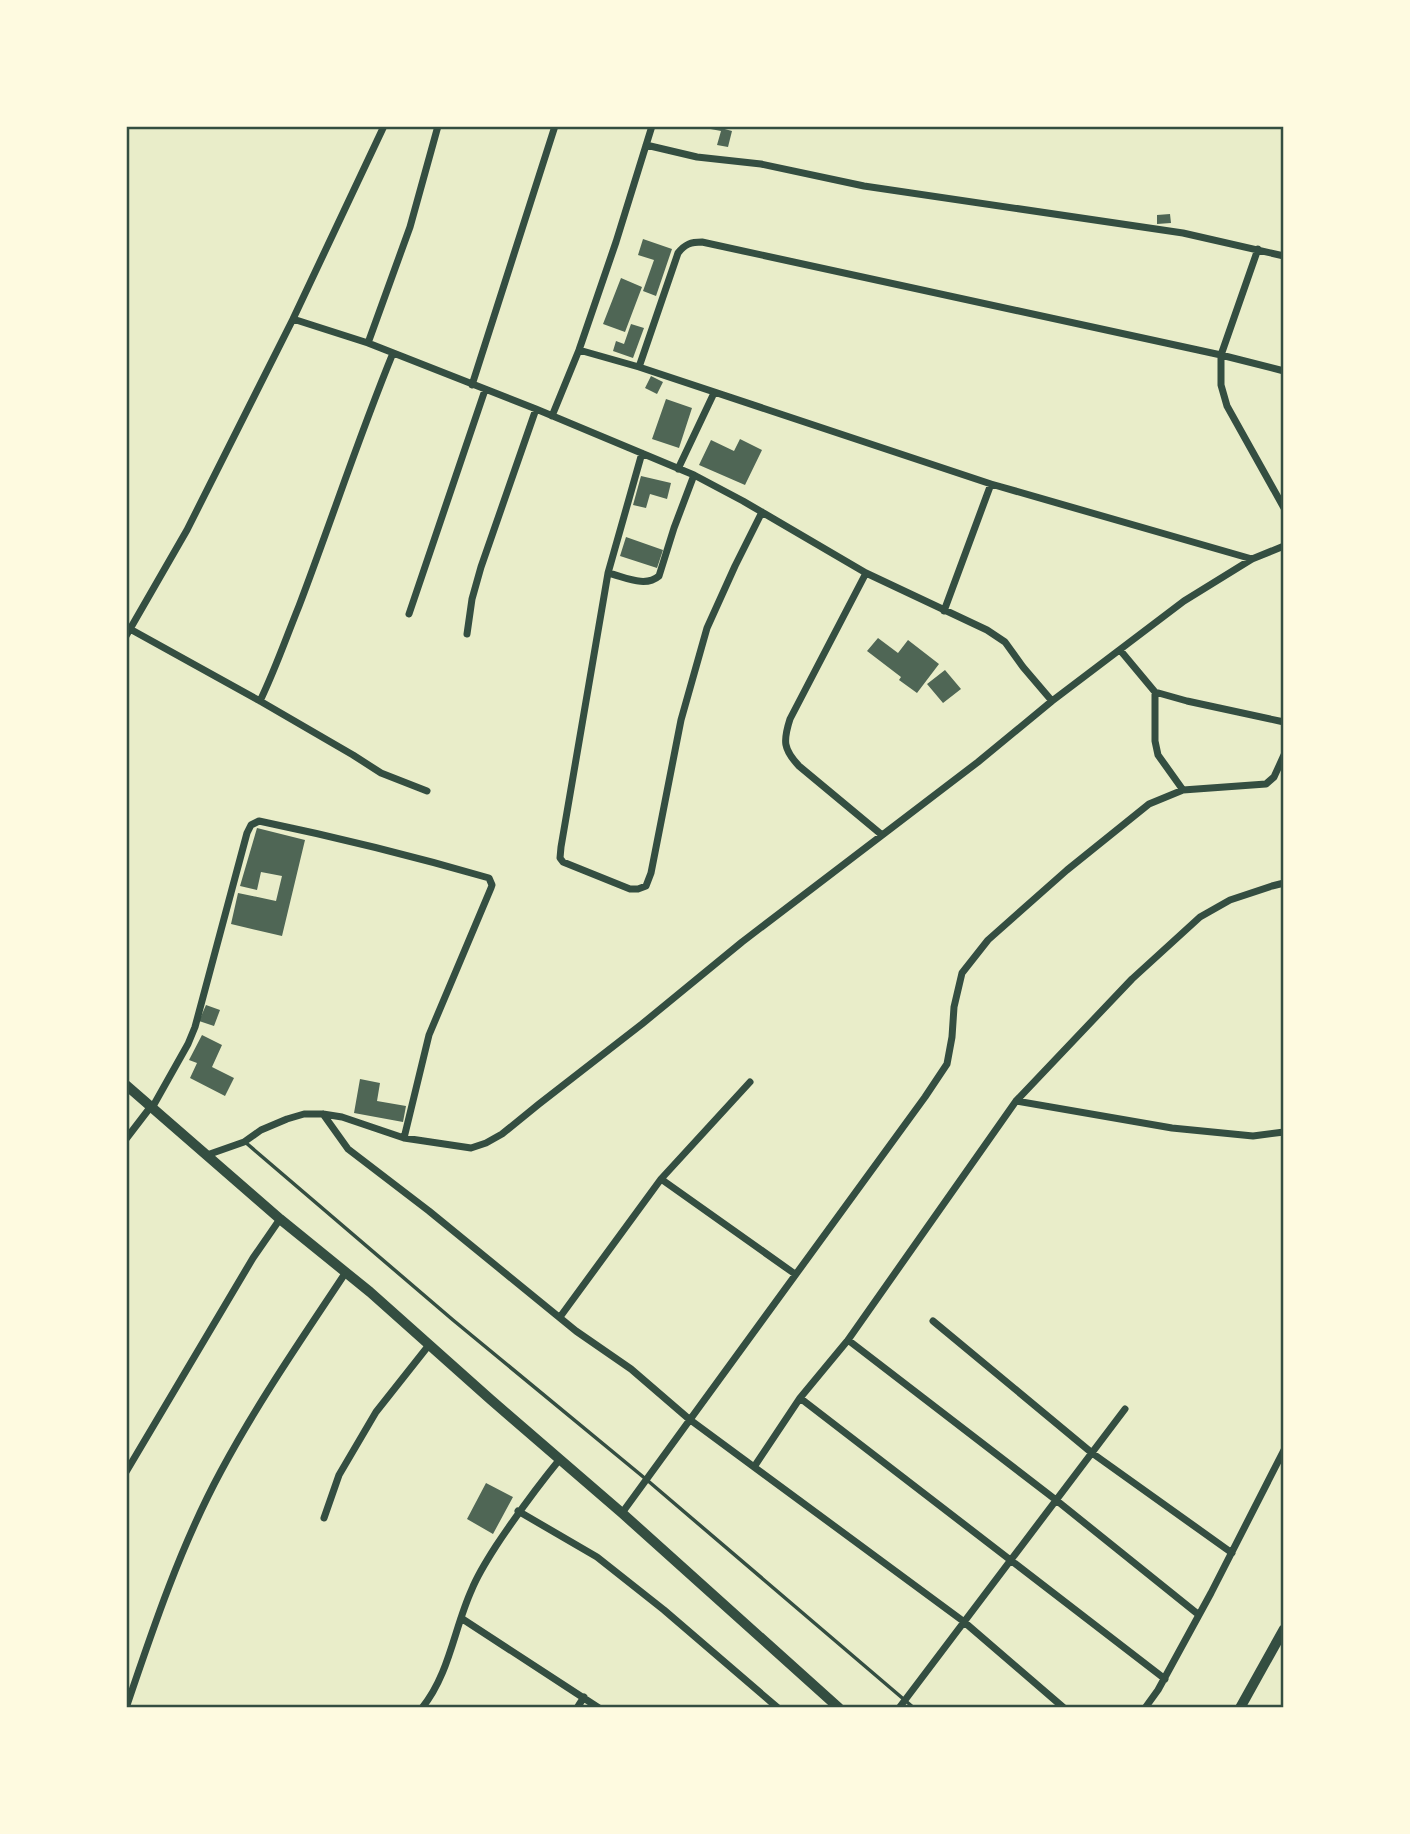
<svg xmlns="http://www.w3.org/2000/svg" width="1410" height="1834" font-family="'Fira Sans Condensed',sans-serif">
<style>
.building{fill:#4f6655}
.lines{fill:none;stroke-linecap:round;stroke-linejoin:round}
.service{stroke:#344e41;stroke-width:3.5}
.minor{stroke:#344e41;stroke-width:7}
.tertiary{stroke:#344e41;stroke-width:10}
.neatline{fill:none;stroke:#344e41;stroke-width:2.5}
</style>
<rect width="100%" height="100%" fill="#e9edc9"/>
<path class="building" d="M700 126H721V128L732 131 728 147 717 145 721 131 700 127Z
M1170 214 1171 223 1157 224V215Z
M643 239 672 249 656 296 643 291 654 260 638 255Z
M621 278 642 287 625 332 603 324Z
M631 324 644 328 633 358 613 351 616 341 624 344Z
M651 376 663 382 657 394 645 388Z
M666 399 692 408 679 448 652 439Z
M740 439 762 450 745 485 699 465 711 440 734 451Z
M641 476 671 483 667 499 650 494 646 508 633 505Z
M626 537 663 550 657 568 620 556Z
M878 638 898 653 908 640 939 664 917 693 899 680 901 677 867 651Z
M945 670 961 689 943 703 927 684Z
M257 828 305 840 282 936 231 924 238 893 276 901 282 876 261 872 257 890 240 886Z
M206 1005 220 1010 214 1026 199 1021Z
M202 1035 222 1045 212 1067 234 1078 225 1096 190 1078 197 1063 189 1060Z
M360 1079 380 1083 377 1101 406 1106 403 1122 354 1113Z
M486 1483 513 1497 493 1534 467 1519Z"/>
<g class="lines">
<path class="service" d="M245 1142 453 1320 647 1480 914 1708"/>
<path class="minor" d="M646 145 697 157 761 164 864 186 1183 233 1284 256
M1258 249 1221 355V385L1227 406 1284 508
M293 319 368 343 536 409 694 475 743 501 866 573 987 630 1005 642 1023 667 1052 701
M368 343 410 227 438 126
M579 350 639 367 991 484 1252 559
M639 367 678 253C685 244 691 242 702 242L1221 355 1284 371
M472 385 555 126
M552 416 579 350 616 242 652 126
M642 453 608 573 561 847 560 858 563 862 630 889H638L646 886 651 873 681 720 707 628 735 566 762 512
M678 469 714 393
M608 573C625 577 645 588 659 576L674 528 694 475
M866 573 790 719C783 741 783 749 799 766L882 835
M944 611 991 484
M409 614 485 390
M130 629 260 701 353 755 381 773 427 791
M467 634 472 599 481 567 536 409
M126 636 187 530 293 319 384 126
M1120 650 1155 692 1187 701 1284 722
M1155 692V741L1158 755 1183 790
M260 701C275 670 286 638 299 606 331 522 359 436 393 353
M1016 1101 1172 1128 1253 1136 1284 1132
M323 1114 348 1149 429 1211 576 1331 631 1369 689 1419 963 1621 1064 1708
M126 1139 149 1109 152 1108 188 1044 195 1027 247 833 251 825 259 821C336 837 413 856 489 878L492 885 491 888 429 1035 404 1138
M207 1155 244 1142 261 1130 287 1119 304 1114H323L342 1117 404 1138 471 1148 486 1143 502 1134 539 1104 642 1024 742 942 978 762 1052 701 1184 601 1252 559 1284 546
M661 1179 795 1274
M560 1317 661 1179 750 1082
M933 1321 1092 1453 1232 1553
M848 1340 1056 1500 1199 1615
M800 1398 1165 1679
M754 1467 800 1398 848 1340 1016 1101 1132 979 1200 917 1230 900 1272 886 1284 883
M126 1472 253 1258 280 1219
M518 1511 597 1557 664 1610 778 1708
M622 1513 925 1097 947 1064 952 1037 954 1007 962 973 988 940 1067 870 1149 804 1183 790 1266 784 1274 777 1284 755
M324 1518 339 1475 376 1412 429 1345
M461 1618 599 1708
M126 1708C153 1628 181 1545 221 1471 258 1402 303 1337 346 1272
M422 1708C450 1673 454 1628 472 1589 478 1574 487 1560 496 1546 516 1516 537 1487 560 1459
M577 1708 584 1697
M899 1708 1125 1409
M1145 1708 1158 1690 1211 1593 1284 1450"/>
<path class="tertiary" d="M126 1085 280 1219 370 1292 490 1399 622 1513 839 1708
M1240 1708 1284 1629"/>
</g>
<rect width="1410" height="1834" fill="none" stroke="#fefae0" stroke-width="256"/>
<rect x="128" y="128" width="1154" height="1578" class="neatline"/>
</svg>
